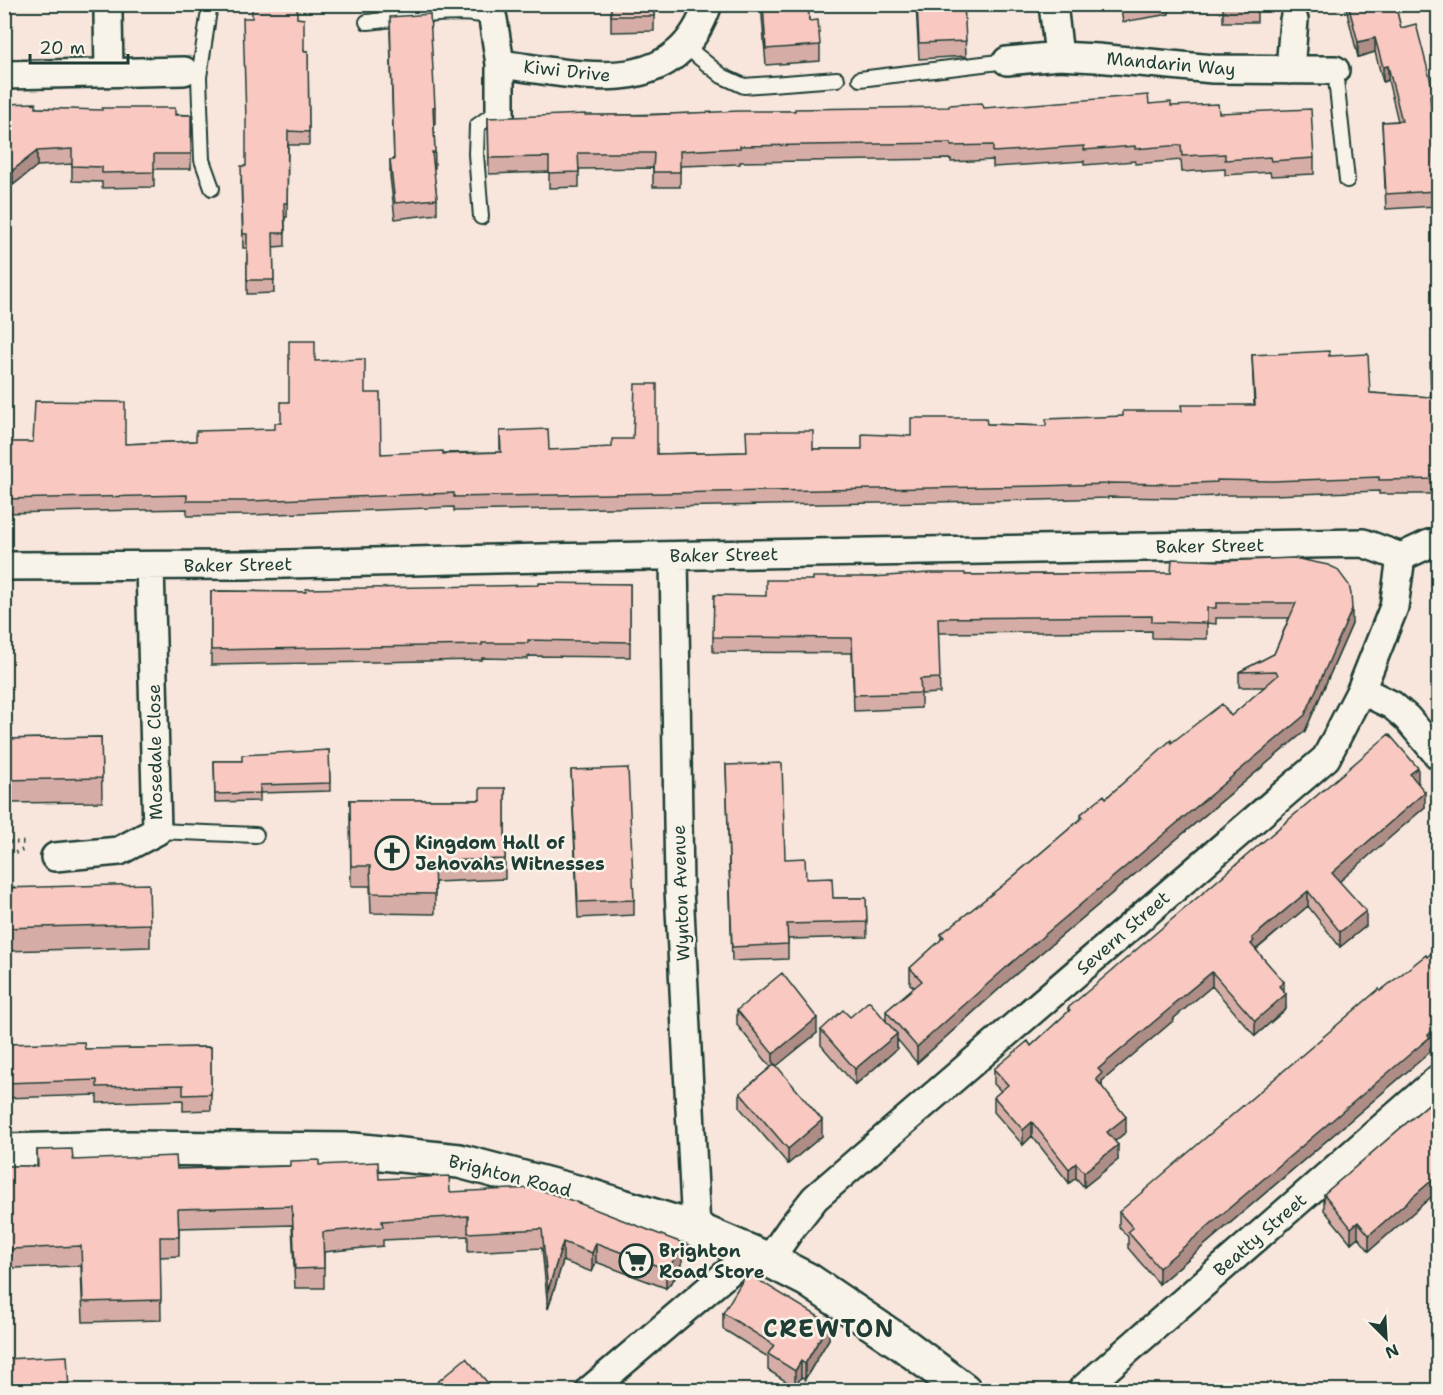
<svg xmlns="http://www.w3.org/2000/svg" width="1443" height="1395" font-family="'Shantell Sans',sans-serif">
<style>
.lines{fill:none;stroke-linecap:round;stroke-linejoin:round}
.lane-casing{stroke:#1f3d34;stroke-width:18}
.street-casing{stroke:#1f3d34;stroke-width:32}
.secondary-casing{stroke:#1f3d34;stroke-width:38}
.path{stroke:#1f3d34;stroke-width:4;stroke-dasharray:1.5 4.5;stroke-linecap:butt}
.lane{stroke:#f7f3e8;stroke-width:14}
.street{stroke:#f7f3e8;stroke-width:27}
.secondary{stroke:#f7f3e8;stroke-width:33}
.wall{fill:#d6ada6;stroke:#1f3d34;stroke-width:1.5}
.shaded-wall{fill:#ae8d87;stroke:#1f3d34;stroke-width:1.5}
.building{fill:#f9c9c1;stroke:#1f3d34;stroke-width:1.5}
.labels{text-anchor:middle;stroke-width:5;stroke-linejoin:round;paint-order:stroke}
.street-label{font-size:18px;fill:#1f3d34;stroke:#f7f3e8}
.poi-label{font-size:18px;font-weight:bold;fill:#1f3d34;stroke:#f7f3e8;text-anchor:start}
.district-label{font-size:24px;font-weight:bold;letter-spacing:1.5px;fill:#1f3d34;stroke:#f7f3e8}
</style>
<rect width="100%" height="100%" fill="#f8e6dc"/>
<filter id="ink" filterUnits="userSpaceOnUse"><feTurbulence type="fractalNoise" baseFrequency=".0167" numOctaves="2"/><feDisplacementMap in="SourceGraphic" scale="12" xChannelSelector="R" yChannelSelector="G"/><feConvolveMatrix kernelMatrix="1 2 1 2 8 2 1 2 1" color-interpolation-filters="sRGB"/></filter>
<g filter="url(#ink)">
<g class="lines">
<g class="lane-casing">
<path id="lane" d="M367 22C397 19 468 6 493 19
M685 46 722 76 744 86 837 79
M1335 70 1347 180
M184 71 199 77 202 160 212 188
M199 77 210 4
M860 79 1007 61
M481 217 476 154 477 126 488 118 500 117
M157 831 256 835"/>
</g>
<g class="street-casing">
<path id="street" d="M1053 4 1059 56 1097 58 1213 69 1335 70
M108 14 109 72
M493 19 500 64V117
M1007 61 1059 56
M500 64C579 74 675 103 708 4
M1290 70 1294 20
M4 75 184 71
M674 556 679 889 696 1229
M4 566 245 565 543 558 1363 543 1401 557 1429 544 1438 543
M1361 690 1392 705 1407 718 1438 755
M55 857 119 851 157 831 150 566
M769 1260 792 1227 815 1198 1326 758 1361 690 1394 607 1401 557
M590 1390 751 1253
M1082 1390 1438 1079"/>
</g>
<g class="secondary-casing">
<path id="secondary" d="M4 1151 130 1148 353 1150 459 1161 580 1193 696 1229 769 1260 808 1280 904 1345 964 1390"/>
</g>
<path class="path" d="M4 842 28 843
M4 857 26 849"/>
<use href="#lane" class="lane"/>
<use href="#street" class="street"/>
<use href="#secondary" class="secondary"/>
</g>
<path class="wall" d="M611 4H654V31L611 32Z
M761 4H808L809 21 820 45V61L766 65Z
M916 4H966L964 5 966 56 919 59Z
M1120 4H1169V14L1123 22Z
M1223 4H1257V22H1223Z
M1345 4H1395L1401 28 1434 109 1431 110 1436 191V206L1386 209 1382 122 1398 121 1388 80 1383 82 1375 52 1358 57Z
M297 18 304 51H308L309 145H288L287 217H285V246L273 247 274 293 247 294V248H243L241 180Z
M390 32 435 107V123H434L435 168H433L437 199V214L395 219 390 176V160H394Z
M4 104 36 108 191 115V169H154V187L102 188V182L72 181V164L37 166 13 185 4 177Z
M1149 104 1219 113 1314 158V174L1271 176 1270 172 1225 175V169L1182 172 1181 160 1135 164V161L1084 165V161L993 167V160L951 162V159L740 162V164L680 166V187H653V168L579 169V187L549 188V172L489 174 488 118 795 111 984 108Z
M1252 355 1329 356 1370 393 1430 397 1438 362V494H1379V491L1273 495H1217V496L1174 498 1108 497V498L1039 500 454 511V507L251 515 187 516V509L4 513V442L125 444 196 441 275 429 281 423 289 402 315 361 365 393 381 454 500 452V431L549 450 657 454 746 452 813 449H862L911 436 987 424 1046 426 1123 416 1254 405Z
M1222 561 1352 624 1305 731 1009 980 917 1063 897 1039V1049L855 1085 821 1045V1030L850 1017 886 1021V1011L914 987 910 984V968L941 940V934L1002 886 1081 819V814L1106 798 1171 743 1231 716 1265 687H1239V672L1274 654 1289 618H1216V624L1207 623V639L1152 638V631L938 633 940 693 921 694V708L854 711 852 653 713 652V637L766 596 813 580 873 577 965 575 1171 573Z
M630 584V657L528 656V659L482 658V660L211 665V591L306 592Z
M101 737 102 802 4 803V739Z
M329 750 330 791 260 793V801L215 802 214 761H242Z
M726 765 785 859 806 879 833 898H866L867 937 788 939V959L732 961Z
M571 770 634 900V915L578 918Z
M1417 783 1425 807 1339 881 1366 926 1340 947 1308 906 1256 950 1284 991 1286 1009 1255 1036 1212 986 1174 1018V1020L1102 1081V1087L1126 1132 1115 1141 1118 1160 1084 1187 1076 1178 1069 1183 1032 1136 1023 1145 994 1112V1097L1001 1091 994 1084V1069L1031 1046 1068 1012V1008L1418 783Z
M505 788V879L435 882V914L371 913 370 886H351L350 800H480Z
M4 888 150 924V947L4 951Z
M737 1010 817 1033 776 1066 822 1136 788 1164 740 1108V1093L771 1067 737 1025Z
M4 1044 85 1049 211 1047V1110L183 1111V1100L97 1103V1095L4 1098Z
M1430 1048V1052L1159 1284 1128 1248V1237L1119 1227V1212Z
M1438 1096V1191L1369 1251 1358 1237 1351 1243 1324 1210V1194Z
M37 1150 73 1160 177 1169 319 1165 379 1179 450 1192 682 1262 675 1278 666 1288 596 1262 592 1272 563 1261 548 1309 542 1248 468 1252V1236L383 1240V1246L324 1252V1288H295L292 1225 179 1228V1256L160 1257 161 1320 83 1322 81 1266 12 1268V1274L4 1275V1166H37Z
M723 1313 829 1339 805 1379 801 1377 795 1387 768 1370V1357L723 1329Z"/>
<path class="shaded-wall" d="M1375 38V52L1358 57V42Z
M1388 66V80L1383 82V67Z
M1434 94V109L1430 110V95Z
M37 151V166L13 185V170Z
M1352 609V624L1305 731 1009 980 917 1063V1047Z
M1418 768V783L1410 789V774Z
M1425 792V807L1332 888V873Z
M1308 891V906L1254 951 1251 958 1252 938Z
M1366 911V926L1340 947V932Z
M1212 972V986L1174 1018V1020L1102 1081V1088L1096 1079 1098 1069 1173 1004Z
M1284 982V996L1286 994V1009L1255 1036V1021L1279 986Z
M817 1018V1033L773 1069V1054Z
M1438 1026V1041L1430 1048V1052L1159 1284V1268Z
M897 1034V1049L855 1085V1069Z
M1126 1117V1132L1107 1147V1132Z
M822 1120V1136L788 1164V1149Z
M1032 1122V1136L1023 1145V1130Z
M1118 1145V1160L1084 1187V1172Z
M1076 1163V1178L1069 1183V1169Z
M1438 1175V1191L1369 1251V1235Z
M1358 1222V1237L1351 1243V1228Z
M563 1242V1261L548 1309V1290Z
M596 1243V1262L592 1272V1253Z
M682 1243V1262L675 1278 666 1288V1269Z
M829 1323V1339L805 1379V1364Z
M801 1361V1377L795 1387V1371Z"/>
<path class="building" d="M252 4H297V18L304 19V51H308L309 132 288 131 287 203H284L285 233H273L274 280H247V234H243L241 166H246V119L243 18H252Z
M611 4H654V16H611Z
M763 4H808L809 21 818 20 820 45 766 49Z
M917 4H964L966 41 919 43Z
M1122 4H1139L1123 7Z
M1223 4H1257V7L1223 6Z
M1348 4H1395L1401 28 1416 24 1434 94 1430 95 1436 191 1386 194 1382 122 1402 121 1388 66 1383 67 1375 38 1358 42Z
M430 14 435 107H433L435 152H432L437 199 395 203 390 160H394L390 17Z
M1148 95 1149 104 1171 102V106L1218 104 1219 113 1311 109 1314 158 1271 161 1270 157 1225 160V154L1182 156 1181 145 1135 149V146L1084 150V146L993 152V145L951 146V143L740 146V148L680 151V172H653L654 153H578L579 172 549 173V157L489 158 488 118 585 114V115H646L739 111H795V109L949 107V105L982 103 984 108Z
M36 103V108L102 110V108H175V115H191V154H154V172L102 173V167L72 166V149L37 151 13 170 4 162V104Z
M289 341H315V361L365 359V393H380L381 454 443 451V454L501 452 500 431 548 429 549 450 612 447V439H633L635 384H657V454L747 452 746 431H813V449H862V434L911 436V418H986L987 424 1046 426V419L1123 416V411H1182L1181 405H1255L1252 355 1329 351V356L1368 354 1370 393 1431 397 1430 362H1438V479L1379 480V477L1273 481 1217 480V482L1174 484 1108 483V484L1039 486 454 497V493L251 501H187V495L4 499V442H33L35 401 125 402V444L196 441V431L275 429V423H281V402H289Z
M1294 558 1328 565 1337 569 1349 585 1351 594 1352 609 1305 715 1009 965 917 1047 886 1011 922 981 910 968 944 937 941 934 1002 886 1083 817 1081 814 1104 795 1106 798 1171 740V743L1222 704 1231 716 1278 675 1276 671 1239 672 1274 654 1296 603H1216V608H1207V623L1152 622V616L938 618 940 678 920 679 921 693 854 695 852 638 713 637 714 595 766 596V580H813V577H873L929 573H965V575L1171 573 1172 559 1222 561Z
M539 583 630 584V642L528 640V643H482V645L211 650V591L306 592V589L539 585Z
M1389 734 1418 768 1410 774 1425 792 1332 873 1366 911 1340 932 1308 891 1252 938 1254 941 1251 944 1284 982 1279 986 1286 994 1255 1021 1212 972 1173 1004 1174 1005 1098 1069 1102 1073 1096 1079 1126 1117 1107 1132 1118 1145 1084 1172 1076 1163 1069 1169 1032 1122 1023 1130 994 1097 1008 1085 994 1069 1028 1041 1031 1046 1070 1010 1068 1008Z
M101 737 102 778 4 780V739Z
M329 750 330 783 260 785V793L215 794 214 761H242V755Z
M782 763 785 859 805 858 806 879 832 878 833 898H866L867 922 787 924 788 944 732 947 726 765Z
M628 768 634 900 578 902 571 770Z
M480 788H505V859L434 861 435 894 371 893 370 866H351L350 800H480Z
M149 884 150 924 4 928V888Z
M1438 947V1026L1428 1035 1430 1037 1159 1268 1128 1232 1133 1228 1119 1212 1379 989 1380 991 1426 955 1427 957Z
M782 973 817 1018 773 1054 737 1010Z
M869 1001 897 1034 855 1069 821 1030 843 1010 850 1017Z
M84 1042 85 1049 211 1047V1094L183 1095V1085L97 1087V1080L4 1083V1044Z
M775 1064 822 1120 788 1149 740 1093Z
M1438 1096V1175L1369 1235 1358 1222 1351 1228 1324 1194Z
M72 1149 73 1160 176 1156 177 1169 290 1166V1161L319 1160V1165L378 1162 379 1179 449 1176 450 1192 535 1188 576 1202 682 1243 675 1259 666 1269 596 1243 592 1253 563 1242 548 1290 542 1229 468 1233V1216L382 1221 383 1227 323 1232 324 1268 295 1269 292 1206 178 1209 179 1237H160L161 1300 83 1302 81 1246 11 1249 12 1255H4V1166H38L37 1150Z
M747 1273 829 1323 805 1364 801 1361 795 1371 768 1354 774 1345 723 1313Z
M67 1356 69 1390H4V1359Z
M466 1358 494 1390H428Z"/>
</g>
<defs>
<g id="church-ring" transform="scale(1.725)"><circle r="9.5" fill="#f7f3e8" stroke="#1f3d34" stroke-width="1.5"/><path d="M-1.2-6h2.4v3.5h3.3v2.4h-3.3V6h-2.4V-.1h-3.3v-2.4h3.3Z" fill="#1f3d34"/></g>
<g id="supermarket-ring" transform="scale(1.725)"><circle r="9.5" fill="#f7f3e8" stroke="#1f3d34" stroke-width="1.5"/><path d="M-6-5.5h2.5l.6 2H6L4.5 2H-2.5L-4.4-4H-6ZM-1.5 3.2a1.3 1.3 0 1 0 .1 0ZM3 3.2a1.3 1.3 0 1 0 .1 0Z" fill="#1f3d34"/></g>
</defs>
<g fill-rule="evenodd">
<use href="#church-ring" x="392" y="853"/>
<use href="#supermarket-ring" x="636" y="1261"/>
</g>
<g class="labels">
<g class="street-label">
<text transform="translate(1171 64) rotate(5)" y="6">Mandarin Way</text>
<text transform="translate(567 71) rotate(6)" y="6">Kiwi Drive</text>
<text transform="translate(1210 546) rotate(-1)" y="6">Baker Street</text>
<text transform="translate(724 555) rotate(-1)" y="6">Baker Street</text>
<text transform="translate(238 565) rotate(-1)" y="6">Baker Street</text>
<text transform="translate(155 752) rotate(-91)" y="6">Mosedale Close</text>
<text transform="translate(681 893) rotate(-92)" y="6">Wynton Avenue</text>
<text transform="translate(1123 933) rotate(-41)" y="6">Severn Street</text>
<text transform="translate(510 1176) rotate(14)" y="6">Brighton Road</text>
<text transform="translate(1260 1235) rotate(-41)" y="6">Beatty Street</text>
</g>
<g class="poi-label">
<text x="415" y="849">Kingdom Hall of<tspan x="415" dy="21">Jehovahs Witnesses</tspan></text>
<text x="659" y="1257">Brighton<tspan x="659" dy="21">Road Store</tspan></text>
</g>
<g class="district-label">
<text x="829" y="1337">CREWTON</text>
</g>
</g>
<rect width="1443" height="1395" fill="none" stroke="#f7f3e8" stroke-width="24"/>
<rect x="12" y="12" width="1419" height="1371" fill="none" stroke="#1f3d34" stroke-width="2" filter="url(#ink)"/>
<g transform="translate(1386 1338) rotate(156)" stroke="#f7f3e8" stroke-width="4.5" paint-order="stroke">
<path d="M0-4.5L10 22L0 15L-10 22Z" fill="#1f3d34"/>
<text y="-9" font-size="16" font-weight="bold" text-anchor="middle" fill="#1f3d34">N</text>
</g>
<path d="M30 54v9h98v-9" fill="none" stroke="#1f3d34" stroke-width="3"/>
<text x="39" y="54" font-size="18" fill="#1f3d34" stroke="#f7f3e8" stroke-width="4.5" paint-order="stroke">20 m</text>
</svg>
